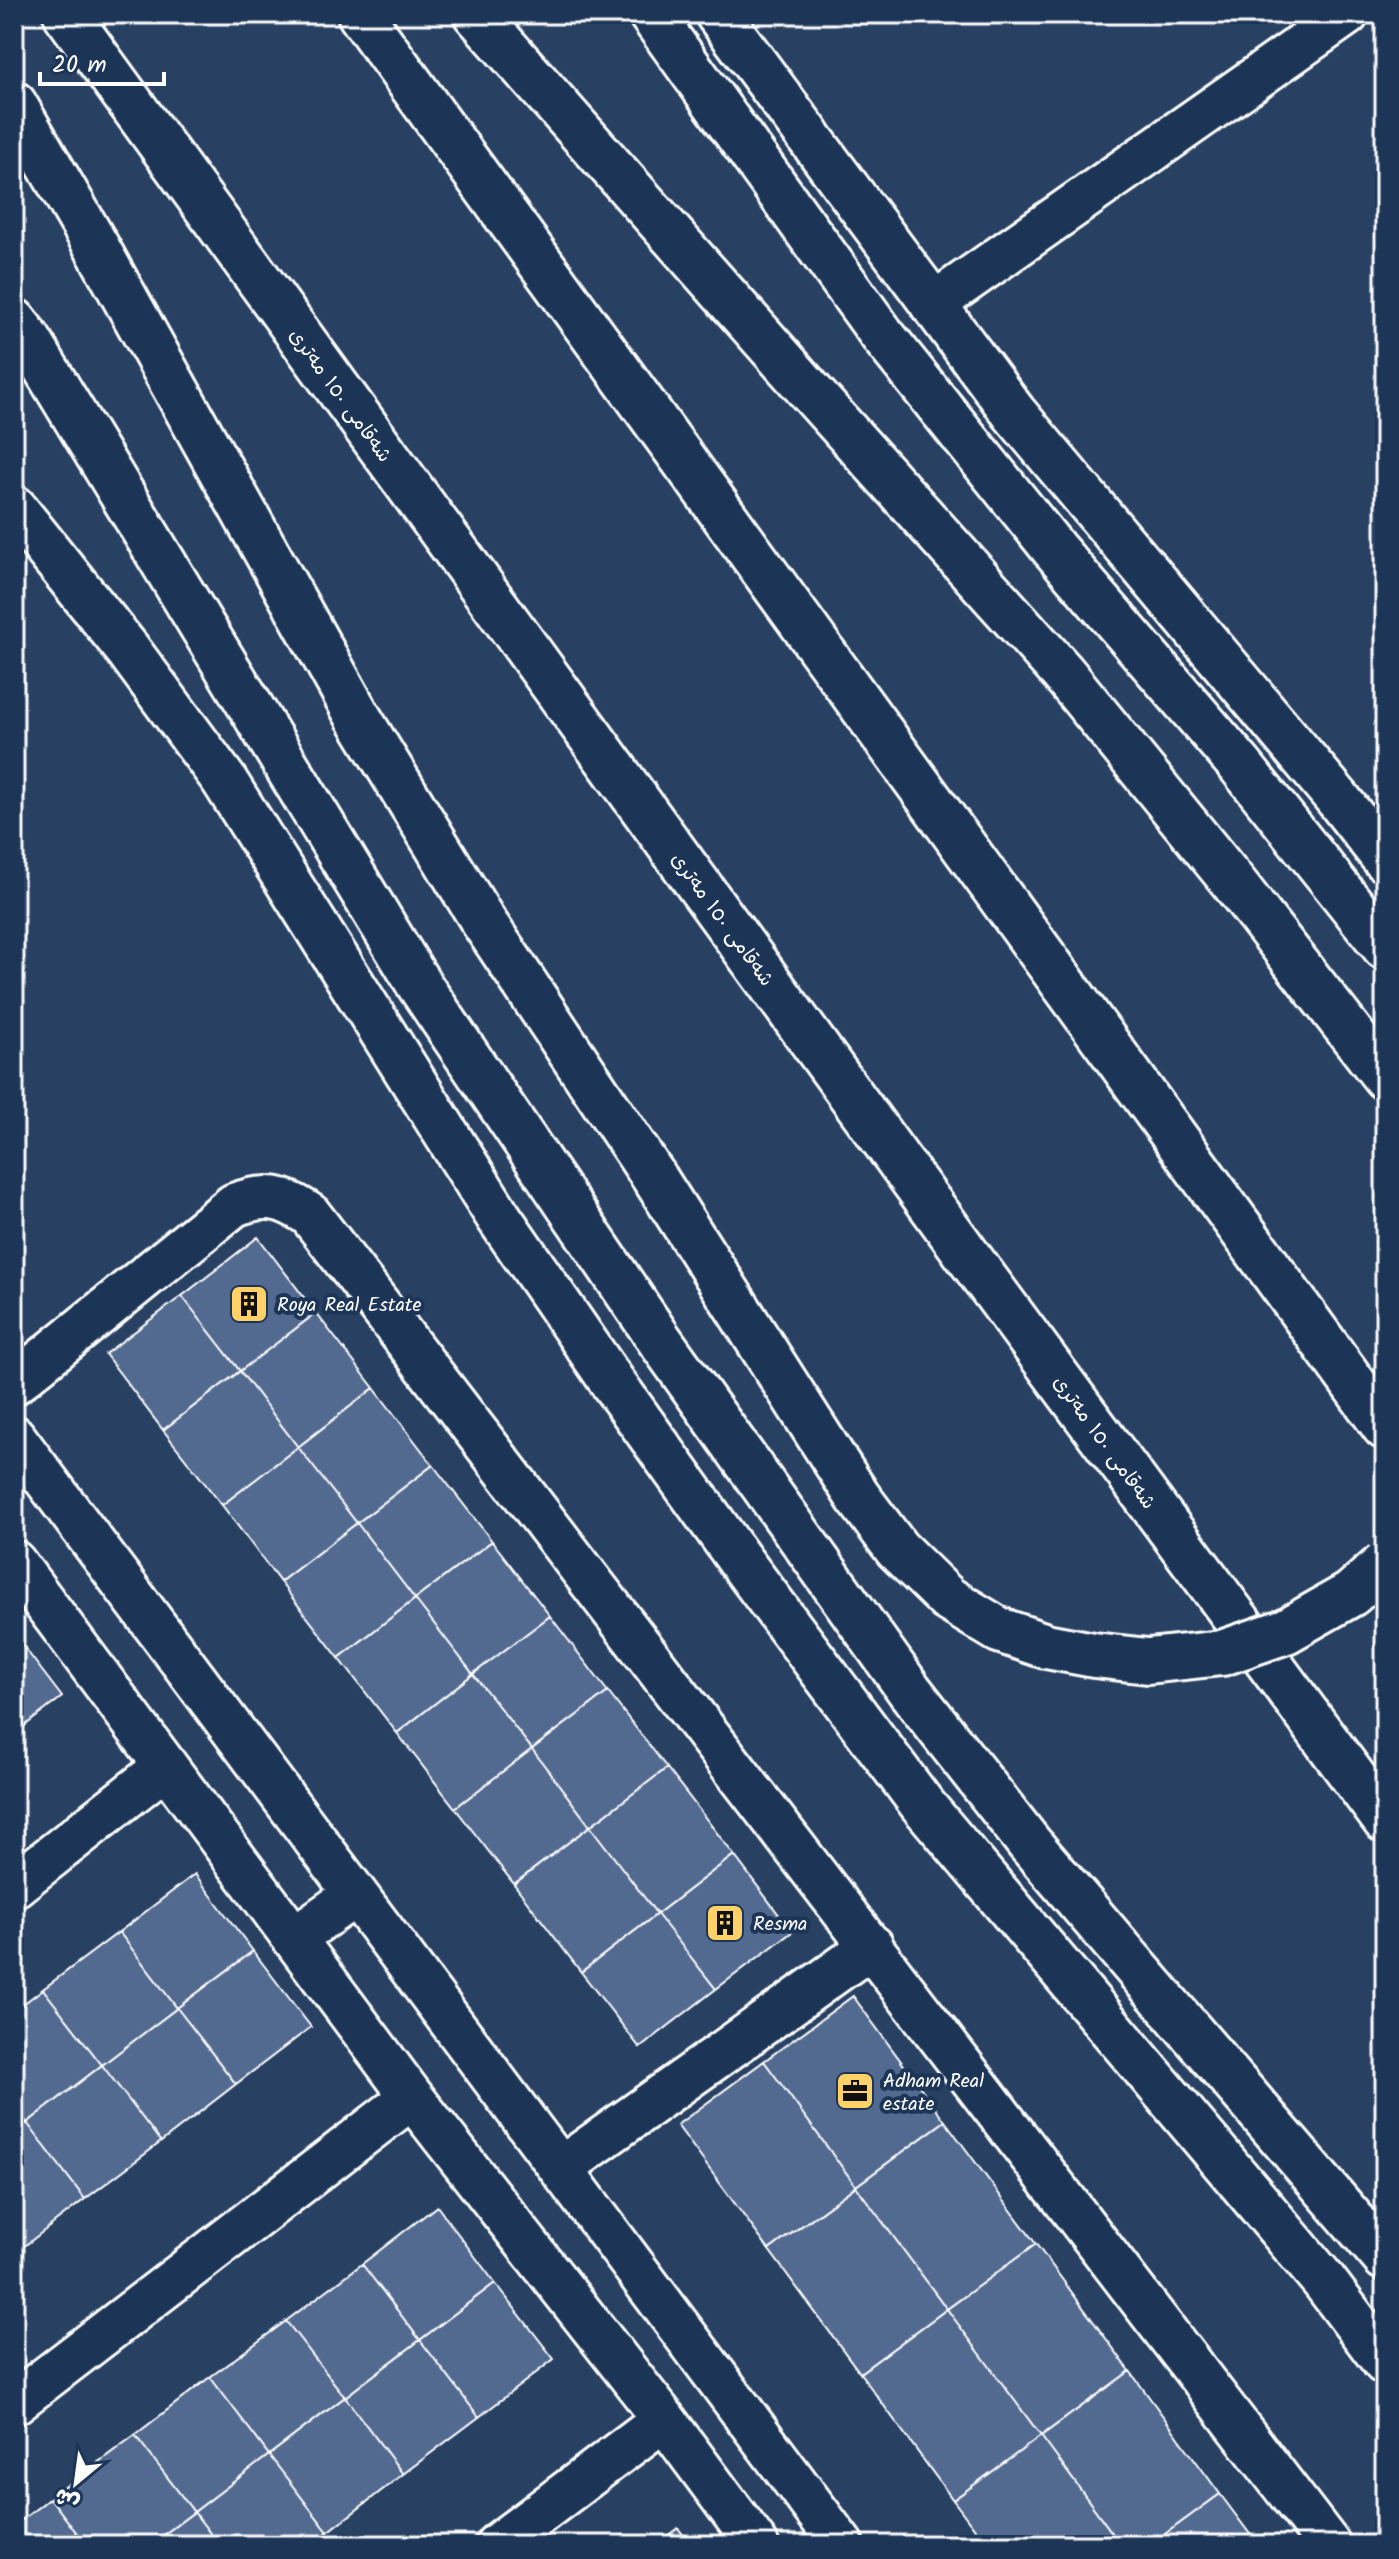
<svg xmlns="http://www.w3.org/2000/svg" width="1399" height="2559" font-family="Kalam,'Playpen Sans Arabic',sans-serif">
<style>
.building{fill:#536a90;stroke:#fff;stroke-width:2}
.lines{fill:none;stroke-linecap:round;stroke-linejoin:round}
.minor-casing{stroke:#fff;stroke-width:48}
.tertiary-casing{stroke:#fff;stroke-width:50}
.motorway-casing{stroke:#fff;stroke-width:50}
.minor{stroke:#1d3557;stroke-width:42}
.tertiary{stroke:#1d3557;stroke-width:44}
.motorway{stroke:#1d3557;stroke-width:44}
.motorway-bridge-casing{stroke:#fff;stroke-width:50;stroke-linecap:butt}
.motorway-bridge{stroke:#1d3557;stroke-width:44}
.labels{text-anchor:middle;stroke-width:8;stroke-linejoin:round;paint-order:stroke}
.street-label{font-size:20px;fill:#fff;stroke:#1d3557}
.poi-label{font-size:20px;fill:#fff;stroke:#1d3557;text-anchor:start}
</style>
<rect width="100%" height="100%" fill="#284062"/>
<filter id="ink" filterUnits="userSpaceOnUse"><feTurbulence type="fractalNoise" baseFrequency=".0125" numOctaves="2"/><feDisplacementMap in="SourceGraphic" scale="16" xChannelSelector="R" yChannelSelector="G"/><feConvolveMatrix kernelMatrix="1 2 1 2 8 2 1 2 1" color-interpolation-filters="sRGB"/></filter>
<g filter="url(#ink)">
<path class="building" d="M258 1237 316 1313 240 1371 182 1296Z
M182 1296 240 1371 163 1430 105 1354Z
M316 1313 374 1388 298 1447 240 1371Z
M240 1371 298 1447 222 1505 163 1430Z
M374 1388 433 1465 357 1523 298 1447Z
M298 1447 357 1523 280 1582 222 1505Z
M433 1465 492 1541 415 1599 357 1523Z
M357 1523 415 1599 339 1658 280 1582Z
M492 1541 550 1616 473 1674 415 1599Z
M415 1599 473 1674 397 1733 339 1658Z
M550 1616 608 1692 532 1749 473 1674Z
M14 1634 62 1697 14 1734Z
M473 1674 532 1749 455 1808 397 1733Z
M608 1692 667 1768 590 1826 532 1749Z
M532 1749 590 1826 514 1884 455 1808Z
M667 1768 734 1855 657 1914 590 1826Z
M590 1826 657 1914 581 1972 514 1884Z
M734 1855 792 1932 716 1989 657 1914Z
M195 1874 253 1951 177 2008 119 1932Z
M657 1914 716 1989 640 2048 581 1972Z
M119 1932 177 2008 102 2065 43 1989Z
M253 1951 311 2027 236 2084 177 2008Z
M43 1989 102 2065 27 2123 14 2106V2011Z
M853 1996 945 2121 856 2186 764 2061Z
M177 2008 236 2084 161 2142 102 2065Z
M764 2061 856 2186 769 2250 677 2125Z
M102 2065 161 2142 85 2199 27 2123Z
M14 2106 27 2123 14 2132Z
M945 2121 1036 2244 947 2309 856 2186Z
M27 2123 85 2199 14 2254V2132Z
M856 2186 947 2309 860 2373 769 2250Z
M437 2206 495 2283 420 2340 362 2264Z
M1036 2244 1130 2371 1041 2436 947 2309Z
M362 2264 420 2340 345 2397 286 2321Z
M495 2283 554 2359 479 2417 420 2340Z
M947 2309 1041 2436 953 2500 860 2373Z
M286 2321 345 2397 269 2455 210 2377Z
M420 2340 479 2417 403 2474 345 2397Z
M1130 2371 1220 2494 1150 2545H1121L1041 2436Z
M210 2377 269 2455 194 2512 135 2435Z
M345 2397 403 2474 328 2532 269 2455Z
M135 2435 194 2512 150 2545H86L50 2498Z
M1041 2436 1121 2545H987L953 2500Z
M269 2455 328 2532 310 2545H219L194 2512Z
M1220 2494 1258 2545H1150Z
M50 2498 86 2545H14V2526Z
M194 2512 219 2545H150Z
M678 2528 691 2545H655Z"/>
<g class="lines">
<g class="minor-casing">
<path id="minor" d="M932 305 1347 14
M14 1383 234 1205C266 1193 282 1196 310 1215L1329 2545
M14 1437 842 2545
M14 1562 412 2097 664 2419 757 2545
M14 1886 166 1766
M294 1938 355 1895
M561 2168 872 1946
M14 2403 412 2097
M497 2545 664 2419"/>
</g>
<g class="tertiary-casing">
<path id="tertiary" d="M651 14 883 336 1054 549 1240 765 1385 947
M718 14 1014 413 1338 799 1385 859
M14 321 28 339 420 986 659 1339 910 1691 1029 1843 1385 2258
M14 508 128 650 224 780 498 1216 613 1383 741 1562 922 1804 1324 2281 1385 2362"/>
</g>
<g class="motorway-casing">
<path id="motorway" d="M66 14 968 1256 1385 1820
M360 14 1385 1427
M476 14 817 399 1063 673 1234 883 1385 1077
M14 104 95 244 356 713 483 921 656 1180"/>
</g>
<use href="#minor" class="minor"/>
<use href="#tertiary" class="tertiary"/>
<use href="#motorway" class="motorway"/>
<g class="motorway-bridge-casing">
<path id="motorway-bridge" d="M656 1180 858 1497 897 1549 948 1599 999 1630 1046 1646 1094 1655 1148 1661 1222 1653 1286 1631 1351 1594 1385 1564"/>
</g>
<use href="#motorway-bridge" class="motorway-bridge"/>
</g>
</g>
<defs>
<g id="building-square" transform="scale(2)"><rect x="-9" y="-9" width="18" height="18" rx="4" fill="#ffd166" stroke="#1d3557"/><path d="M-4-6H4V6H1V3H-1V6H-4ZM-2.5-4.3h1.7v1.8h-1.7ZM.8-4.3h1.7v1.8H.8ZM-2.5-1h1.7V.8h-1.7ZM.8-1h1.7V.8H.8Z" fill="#111"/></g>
<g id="office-square" transform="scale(2)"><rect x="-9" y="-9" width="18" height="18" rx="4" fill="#ffd166" stroke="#1d3557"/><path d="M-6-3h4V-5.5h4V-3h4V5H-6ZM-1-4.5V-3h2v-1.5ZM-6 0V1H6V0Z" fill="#111"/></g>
</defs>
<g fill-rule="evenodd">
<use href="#building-square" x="249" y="1304"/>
<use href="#building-square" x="725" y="1923"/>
<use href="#office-square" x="855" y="2091"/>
</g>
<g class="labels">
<g class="street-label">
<text transform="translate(341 395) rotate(54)" y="7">شەقامی ١٥٠ مەتری</text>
<text transform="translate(723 919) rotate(54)" y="7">شەقامی ١٥٠ مەتری</text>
<text transform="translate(1105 1442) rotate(54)" y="7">شەقامی ١٥٠ مەتری</text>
</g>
<g class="poi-label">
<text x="277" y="1311">Roya Real Estate</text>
<text x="753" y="1930">Resma</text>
<text x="883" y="2087">Adham Real<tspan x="883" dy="23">estate</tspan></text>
</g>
</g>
<rect width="1399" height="2559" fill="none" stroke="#1d3557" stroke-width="48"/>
<rect x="24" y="24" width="1351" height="2511" fill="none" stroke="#fff" stroke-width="3" filter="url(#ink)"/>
<g transform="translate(76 2483) rotate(209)" stroke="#1d3557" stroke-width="6" paint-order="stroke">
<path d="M0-6L14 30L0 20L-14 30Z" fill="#ffffff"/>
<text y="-12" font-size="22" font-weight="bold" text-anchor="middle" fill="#ffffff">ش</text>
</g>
<path d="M40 72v12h124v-12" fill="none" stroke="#ffffff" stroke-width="4"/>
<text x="52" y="72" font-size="24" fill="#ffffff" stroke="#1d3557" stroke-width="6" paint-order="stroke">20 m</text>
</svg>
